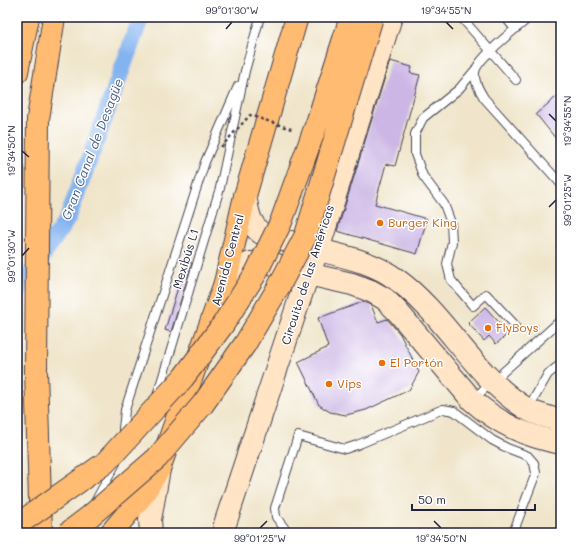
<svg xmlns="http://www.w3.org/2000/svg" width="578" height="550" font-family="Mali,sans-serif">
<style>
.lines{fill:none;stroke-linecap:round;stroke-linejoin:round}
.canal{stroke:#84b4f0;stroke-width:17}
.building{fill:#ccb6e5}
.service-casing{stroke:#413f50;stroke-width:10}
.secondary-casing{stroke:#413f50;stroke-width:24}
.trunk-casing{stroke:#413f50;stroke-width:24}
.motorway-casing{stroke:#413f50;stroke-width:24}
.service{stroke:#fff;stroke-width:8}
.secondary{stroke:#ffe4c6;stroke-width:22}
.trunk{stroke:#ffbb71;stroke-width:22}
.motorway{stroke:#ffbb71;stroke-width:22}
.motorway-bridge-casing{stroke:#413f50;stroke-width:24;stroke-linecap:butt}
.path-bridge{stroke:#413f50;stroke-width:2.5;stroke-dasharray:3 3;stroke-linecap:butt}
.motorway-bridge{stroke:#ffbb71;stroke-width:22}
.ticks{fill:none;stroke:#22223b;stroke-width:1.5}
.food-dot{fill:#e8710a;stroke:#fff;stroke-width:1.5}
.labels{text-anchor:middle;stroke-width:3;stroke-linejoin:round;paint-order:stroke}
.food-label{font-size:12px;fill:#c56008;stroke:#fff;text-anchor:start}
.street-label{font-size:12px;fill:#22223b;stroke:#fff}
.water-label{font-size:13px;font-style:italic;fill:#495c83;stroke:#fff}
.neatline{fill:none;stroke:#22223b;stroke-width:1.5}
.ticks-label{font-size:10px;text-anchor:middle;fill:#22223b}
</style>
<rect width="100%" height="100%" fill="#fff"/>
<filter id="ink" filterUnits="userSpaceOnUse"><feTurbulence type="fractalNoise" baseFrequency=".025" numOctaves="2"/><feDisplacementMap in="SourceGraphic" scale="8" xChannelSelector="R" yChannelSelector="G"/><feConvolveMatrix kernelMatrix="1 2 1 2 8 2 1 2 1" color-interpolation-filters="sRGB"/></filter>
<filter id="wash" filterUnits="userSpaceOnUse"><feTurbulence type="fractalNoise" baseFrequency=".012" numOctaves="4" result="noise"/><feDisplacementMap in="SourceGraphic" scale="16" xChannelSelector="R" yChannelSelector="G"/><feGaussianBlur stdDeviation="0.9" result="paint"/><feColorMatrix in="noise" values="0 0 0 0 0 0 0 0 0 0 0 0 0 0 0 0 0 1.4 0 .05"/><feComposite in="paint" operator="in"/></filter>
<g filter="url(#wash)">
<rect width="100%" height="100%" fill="#f0e5ca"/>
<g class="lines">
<path class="canal" d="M17 294 68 218 141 17"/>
</g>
<g id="blocks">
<path class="building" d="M390 61 412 67 410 73 420 75 395 166 386 164 375 204 427 219 417 254 337 231Z
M561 93V145L536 114Z
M186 261 192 263 171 332 165 330Z
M363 302 371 305 378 322 387 319 400 334 419 372 409 390 366 410 346 415 330 412 319 405 298 362 328 347 318 318Z
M485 307 509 333 496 344 489 336 484 341 468 323Z"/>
</g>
</g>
<g filter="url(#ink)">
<use href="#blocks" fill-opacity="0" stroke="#413f50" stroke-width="1"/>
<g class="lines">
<g class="service-casing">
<path id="service" d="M461 17 516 80
M505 17 515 29
M530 17C518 27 477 58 475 72 474 82 479 89 484 98L561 184
M475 70 459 89 423 118 415 134V154L423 176 444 204 451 223 452 242 447 264 451 280 473 306 486 294 515 325
M157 396 220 188 245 71 260 17
M472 400 561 320
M528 409 548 374 561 364
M125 437 123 429 125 410 205 162 238 86
M95 502 116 463
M288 533 276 517 275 508 298 436 345 449 357 445 443 409 454 411 492 440 507 448 528 456 534 463 536 473 513 533"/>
</g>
<g class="secondary-casing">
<path id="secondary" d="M245 196C248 210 249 224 261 233 280 239 300 245 319 250 346 257 373 262 396 279 446 315 473 376 527 409 536 415 550 417 561 421
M225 283 237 271 250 263 267 262 308 274 352 284 371 291 385 299 398 312 472 400C499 424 525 436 561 443
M151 533 150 520 159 469
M224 533 225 524 308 274 318 250 391 17"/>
</g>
<g class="trunk-casing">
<path id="trunk" d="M111 533 142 496 159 469 225 283 245 196 297 17"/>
</g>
<g class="motorway-casing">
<path id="motorway" d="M17 72 28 17
M41 533 36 371 38 119 54 17"/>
</g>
<use href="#service" class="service"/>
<use href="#secondary" class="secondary"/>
<use href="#trunk" class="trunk"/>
<use href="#motorway" class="motorway"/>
<g class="motorway-bridge-casing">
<path id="motorway-bridge" d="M17 525 105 463 183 378 222 326 256 273 281 222 318 120 351 17
M68 533 89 517 157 458 203 404 245 344 278 288 306 235 372 17"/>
</g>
<path class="path-bridge" d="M221 147 250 115 294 130"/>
<use href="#motorway-bridge" class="motorway-bridge"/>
</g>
</g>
<path class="ticks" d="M446 22 453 29M226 29 232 22M549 114 556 121M22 151 29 157M549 207 556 200M22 256 29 248M434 521 441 528M260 528 267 521"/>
<g class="food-dot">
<circle cx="380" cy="223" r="4"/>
<circle cx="488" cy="328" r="4"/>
<circle cx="382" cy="363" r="4"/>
<circle cx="329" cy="384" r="4"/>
</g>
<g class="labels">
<g class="food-label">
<text x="388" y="227">Burger King</text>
<text x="496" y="332">FlyBoys</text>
<text x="390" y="367">El Portón</text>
<text x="337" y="388">Vips</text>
</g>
<g class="street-label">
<text transform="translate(186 259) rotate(-73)" y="4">Mexibús L1</text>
<text transform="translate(228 260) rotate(-75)" y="4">Avenida Central</text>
<text transform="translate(308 275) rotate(-72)" y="4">Circuito de las Américas</text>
</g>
<g class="water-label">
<text transform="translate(92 149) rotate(-69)" y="5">Gran Canal de Desagüe</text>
</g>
</g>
<rect width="578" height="550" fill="none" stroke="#fff" stroke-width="44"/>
<path d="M412 504v6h123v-6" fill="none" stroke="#22223b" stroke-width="2"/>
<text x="418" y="504" font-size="12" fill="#22223b" stroke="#ffffff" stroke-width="3" paint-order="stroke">50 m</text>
<rect x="22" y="22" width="534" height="506" class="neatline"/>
<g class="ticks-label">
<text x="232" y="14">99°01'30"W</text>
<text x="446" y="14">19°34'55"N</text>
<text transform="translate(567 121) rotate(-90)" y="4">19°34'55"N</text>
<text transform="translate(11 151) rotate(-90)" y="4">19°34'50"N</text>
<text transform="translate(567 200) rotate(-90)" y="4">99°01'25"W</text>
<text transform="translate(11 256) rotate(-90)" y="4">99°01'30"W</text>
<text x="260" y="542">99°01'25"W</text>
<text x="441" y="542">19°34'50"N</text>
</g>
</svg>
